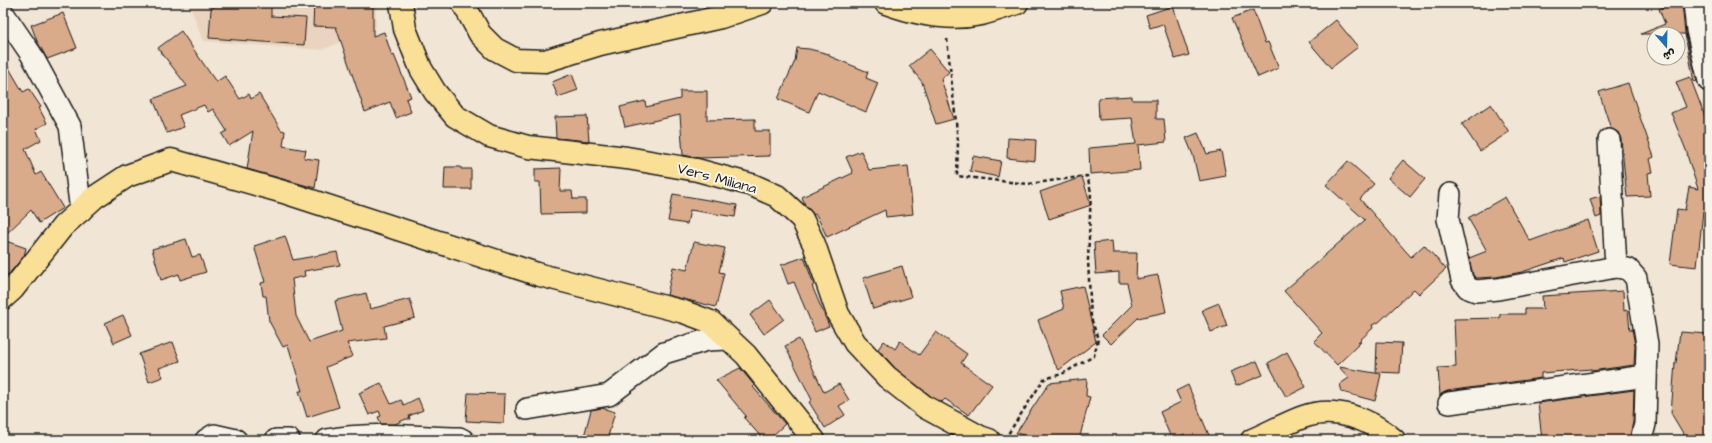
<svg xmlns="http://www.w3.org/2000/svg" width="1712" height="443" font-family="'Architects Daughter','Playpen Sans Arabic',sans-serif">
<style>
.built{fill:#ead4bf}
.building{fill:#d9ab8b;stroke:#1c1c1c}
.lines{fill:none;stroke-linecap:round;stroke-linejoin:round}
.minor-casing{stroke:#1c1c1c;stroke-width:24}
.major-casing{stroke:#1c1c1c;stroke-width:25}
.path{stroke:#1c1c1c;stroke-width:2.5;stroke-dasharray:4 3;stroke-linecap:butt}
.minor{stroke:#f7f3e8;stroke-width:21}
.major{stroke:#fadf96;stroke-width:22}
.labels{text-anchor:middle;stroke-width:4;stroke-linejoin:round;paint-order:stroke}
.street-label{font-size:15px;fill:#1c1c1c;stroke:#f7f3e8}
</style>
<rect width="100%" height="100%" fill="#f1e5d5"/>
<filter id="ink" filterUnits="userSpaceOnUse"><feTurbulence type="fractalNoise" baseFrequency=".025" numOctaves="2"/><feDisplacementMap in="SourceGraphic" scale="8" xChannelSelector="R" yChannelSelector="G"/><feConvolveMatrix kernelMatrix="1 2 1 2 8 2 1 2 1" color-interpolation-filters="sRGB"/></filter>
<g filter="url(#ink)">
<path class="built" d="M189 3H376V27L322 50 203 41Z"/>
<path class="building" d="M219 3H271V16L306 18 304 45 209 38 211 9Z
M1673 3H1682L1685 33 1697 81 1694 82 1685 34H1641L1665 24 1659 9Z
M314 4 373 6V36L384 32 392 56 394 55 411 97 406 99 411 112 396 118 390 102 365 112 336 27 313 26Z
M1173 6 1189 55 1175 59 1163 24 1150 28 1146 15Z
M1253 10 1265 43 1268 42 1279 68 1258 77 1232 18Z
M63 13 77 48 47 59 37 41 31 25Z
M1336 20 1358 47 1331 68 1309 42Z
M181 31 216 82 225 76 240 99 249 94 251 99 259 94 281 130 285 131 283 146 306 150 304 158 319 160 315 188 247 169 253 131 229 146 222 134 227 131 213 109 208 112 204 105 179 115 184 127 167 133 153 99 187 86 158 48Z
M797 48 809 49 829 54V56L868 72 866 78 878 83 866 112 818 91 809 112 778 99 795 61Z
M930 49 949 72 941 79 954 119 936 124 922 82 909 66Z
M3 58 23 92 29 89 41 107 39 108 47 123 36 129 41 140 25 149 36 175 41 172 63 208 39 223 31 210 3 237Z
M572 74 578 90 558 97 552 82Z
M1690 77 1709 127V215H1706L1703 211 1697 267 1670 264 1677 209 1685 210 1689 187 1698 189 1687 155H1688L1671 113 1686 107 1676 82Z
M1628 83 1654 157 1650 159 1653 172 1648 173 1650 196 1627 197 1621 139 1619 133 1611 129 1599 92Z
M680 91H707V120L755 119V131H770V156L699 158 683 155 680 115 625 127 620 107 645 101 646 107 680 99Z
M1132 96V100H1156V119H1164L1166 142 1138 145 1140 170 1090 174 1089 148 1136 144 1132 118 1099 120 1098 98Z
M1491 104 1509 132 1480 151 1462 124Z
M587 116 589 141 556 138 555 117Z
M1198 133 1207 154 1221 151 1226 176 1199 181 1193 155 1186 138Z
M1008 138 1036 140 1035 161 1007 158Z
M861 151 869 170 908 166 913 214 886 217 885 210 827 237 816 214 814 215 805 205 802 197 853 173 846 157Z
M973 156 1001 161 998 177 970 171Z
M1403 160 1425 179 1410 197 1388 178Z
M1348 161 1374 184 1360 199 1411 257 1424 245 1446 269 1419 294 1414 289 1379 322 1372 325 1373 328 1358 342H1361L1337 365 1314 341 1322 333 1284 291 1365 220 1326 185Z
M445 167H461V169H471V189H444Z
M561 168 560 191H572L573 199H586V213L541 214 540 182H535V169Z
M1082 177 1091 205 1049 219 1040 192Z
M673 194 737 205 735 217 690 210 687 224 668 221Z
M1600 196 1601 216 1596 218 1590 199Z
M1505 197 1530 241 1588 220 1598 251 1565 262 1564 258 1522 272 1496 277 1476 278 1473 275 1469 258 1487 251 1468 218Z
M285 236 293 260 337 252 340 265 304 271 305 276 292 279 296 316 309 342 342 331 335 301 366 293 370 309 410 299 415 318 384 326 386 338 347 343 353 356 326 367 339 407 307 417 299 391H302L288 345 283 347 269 321 266 296H263L261 283 265 282 254 246Z
M186 239 192 257 200 255 206 272 180 280 179 274 161 280 152 249Z
M3 240 26 248 24 256 8 275 3 273Z
M1112 241 1113 253H1137L1136 279 1158 275 1166 312 1138 318 1111 344 1102 335 1132 305 1127 283H1119V272L1096 274 1094 243Z
M694 242 725 248 719 272 724 273 716 307 667 295 673 267 687 270Z
M804 257 814 285 812 286 829 326 815 332 794 282 788 284 781 265Z
M902 266 911 297 873 309 863 278Z
M1083 286 1096 342 1059 370 1053 361 1038 320 1064 309 1060 291Z
M1623 291 1624 311 1628 310 1630 330 1632 329 1635 345 1634 365 1591 371V369L1541 373V378L1447 391 1440 396 1438 368 1456 367 1454 319 1500 318V314H1525V309H1543L1542 296Z
M770 300 784 319 764 334 750 315Z
M1219 303 1227 326 1211 332 1202 310Z
M123 315 132 335 114 343 105 323Z
M936 332 967 354 961 363 992 385 969 415 945 399 942 402 932 397 895 368 878 349 884 341 895 349 900 341 919 355Z
M1680 332 1709 334V440H1687L1671 413 1675 363H1676Z
M799 339 824 392 839 384 849 400 839 406 845 415 825 428 809 402 812 400 785 346Z
M173 342 180 361 159 368 163 377 149 382 139 354Z
M1377 342 1402 343 1400 373 1376 372Z
M1287 352 1306 387 1286 397 1268 363Z
M1257 361 1263 375 1236 386 1230 372Z
M1339 367 1381 374 1375 401 1342 392 1340 384 1349 378Z
M740 368 754 385 753 387 785 424 768 440H764L744 418 746 416 716 380Z
M1087 379 1086 396 1090 397 1079 440H1041L1016 433 1049 383Z
M381 383 391 404 401 400 404 405 418 398 423 410 409 416 410 419H406L395 424H381L378 417 381 416 379 411 369 415 359 393Z
M1188 385 1211 440H1187L1184 434 1172 440 1160 412 1181 402 1176 391Z
M1634 390 1633 422 1629 440H1542L1538 403Z
M468 393 505 394 504 423 466 421Z
M602 408 615 412 607 440H583L591 410Z"/>
<g class="lines">
<g class="minor-casing">
<path id="minor" d="M1694 3 1697 30 1709 81
M3 13 31 54 70 126 81 211
M1609 140 1616 267
M1450 194 1448 219 1462 280 1468 288 1476 291 1498 289 1616 267 1628 269 1636 278 1647 344 1645 424 1641 440
M1449 403 1646 376
M527 409 609 395 664 353 707 340 728 339
M206 440 214 435 236 440
M276 440H289
M327 440C370 432 416 437 459 438L463 440"/>
</g>
<g class="major-casing">
<path id="major" d="M401 3 405 29 421 69 435 92 455 116 489 136 528 147 627 158 697 170 752 185 777 196 802 219 814 244 838 314 855 343 887 377 925 407 980 437 989 440
M463 3 480 34 495 49 516 60 545 61 600 44 721 17 762 3
M886 3C916 14 949 21 981 14 993 11 1005 7 1017 3
M3 298 13 289 63 226 95 197 127 176 171 160 287 193 540 275 684 312 711 322 746 355 814 440
M1252 440C1269 433 1286 423 1303 417 1335 406 1369 418 1394 440"/>
</g>
<path class="path" d="M947 39 958 141 957 176 1028 184 1087 176 1091 192 1088 260 1091 318 1098 339 1094 356 1062 374 1044 379 1008 434"/>
<use href="#minor" class="minor"/>
<use href="#major" class="major"/>
</g>
</g>
<g class="labels">
<g class="street-label">
<text transform="translate(717 178) rotate(15)" y="5">Vers Miliana</text>
</g>
</g>
<rect width="1712" height="443" fill="none" stroke="#f7f3e8" stroke-width="16"/>
<rect x="8" y="8" width="1696" height="427" fill="none" stroke="#1c1c1c" stroke-width="1.5" filter="url(#ink)"/>
<g transform="translate(1666 46) rotate(160)"><circle r="19" fill="#f7f3e8" stroke="#9f9d96"/>
<path d="M0-3L7 15L0 10L-7 15Z" fill="#1f6fb2"/>
<text y="-6" font-size="11" font-weight="bold" text-anchor="middle" fill="#1c1c1c">ش</text>
</g>
</svg>
